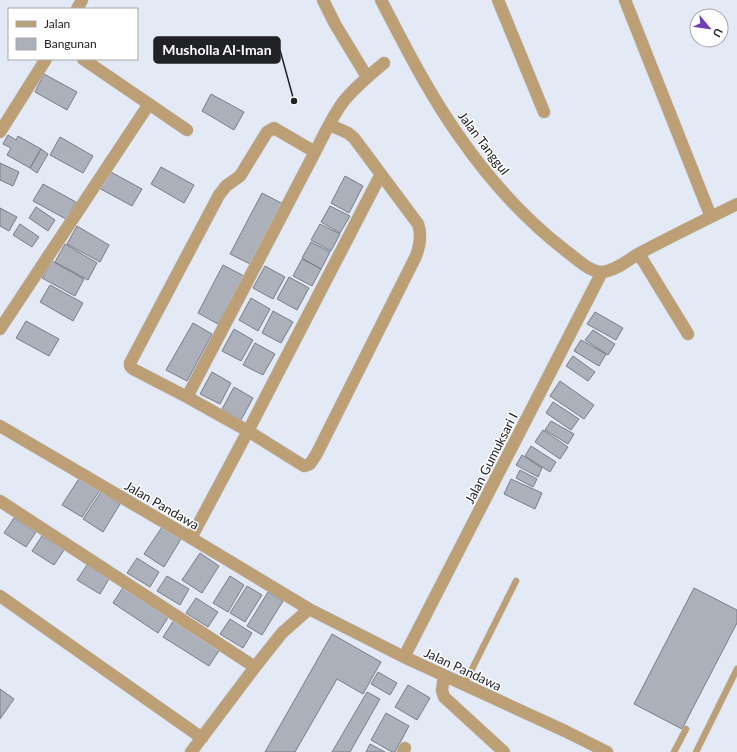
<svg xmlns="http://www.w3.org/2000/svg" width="737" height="752" font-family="Lato,sans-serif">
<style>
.building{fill:#abb0ba;stroke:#787d87}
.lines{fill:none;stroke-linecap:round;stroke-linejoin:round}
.lane-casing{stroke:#c1c6d0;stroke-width:7}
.street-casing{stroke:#c1c6d0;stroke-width:13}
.lane{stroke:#bd9f76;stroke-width:6}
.street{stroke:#bd9f76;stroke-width:12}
.labels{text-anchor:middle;stroke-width:3;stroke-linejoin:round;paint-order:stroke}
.street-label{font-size:13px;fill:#212226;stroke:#fff}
.leader{fill:none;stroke:#212226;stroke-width:1.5}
.callout-dot{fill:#212226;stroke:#fff;stroke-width:1.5}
.callout{fill:#212226;stroke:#212226;stroke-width:1.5}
.callout-label{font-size:14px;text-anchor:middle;font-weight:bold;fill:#fff}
</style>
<rect width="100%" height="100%" fill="#e4eaf5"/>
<path class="building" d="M44 74 77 92 67 110 35 92Z
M211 94 244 112 234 130 202 111Z
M8 135 16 140 18 136 41 149 30 168 7 155 11 148 3 144Z
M60 137 93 156 83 173 50 155Z
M41 149 48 154 37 173 30 168Z
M0 163 19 172 13 186 0 180Z
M161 167 194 185 184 203 151 184Z
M109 171 142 189 132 206 99 188Z
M345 176 363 186 349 213 331 203Z
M43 184 76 202 66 219 33 201Z
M262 193 283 204 250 264 230 254Z
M330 206 350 216 340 233 321 222Z
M36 207 55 220 48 231 29 218Z
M0 208 17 217 9 231 0 226Z
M20 224 39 237 32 247 13 235Z
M320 224 340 234 331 251 311 240Z
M77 226 109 245 100 262 67 244Z
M311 242 330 252 321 269 302 258Z
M65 244 97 263 88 280 55 262Z
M302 259 321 269 312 286 293 276Z
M52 261 84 279 75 296 42 278Z
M223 265 244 276 218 324 198 313Z
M265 266 285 277 273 299 253 288Z
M289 277 309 288 297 310 277 299Z
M50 285 83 303 73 321 40 302Z
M251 298 270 309 258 331 239 320Z
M273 311 293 322 281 343 262 333Z
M595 312 623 328 616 340 587 324Z
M26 321 59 339 49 356 16 338Z
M193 323 212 334 187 381 166 370Z
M234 329 253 340 241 361 222 351Z
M593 330 615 344 608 355 585 340Z
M581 340 606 354 599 366 574 351Z
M255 343 275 354 263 375 243 365Z
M573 356 595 372 588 381 566 366Z
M212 372 231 383 220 404 200 394Z
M560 381 594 405 584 419 550 396Z
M234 387 253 398 241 420 222 409Z
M553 402 579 419 571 430 546 413Z
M551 421 574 434 568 444 545 430Z
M543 430 568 447 560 459 535 442Z
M531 446 556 462 550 472 525 456Z
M522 455 542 468 538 477 516 465Z
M520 470 537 479 533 487 516 478Z
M80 477 100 490 82 517 62 505Z
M511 479 542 493 535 509 504 494Z
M101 492 120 504 103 532 83 519Z
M14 518 36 532 26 547 4 533Z
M162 527 181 539 164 567 144 554Z
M42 536 64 550 54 565 32 551Z
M200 553 219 566 202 593 182 580Z
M137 558 159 572 150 587 127 573Z
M87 565 109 579 100 594 77 580Z
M167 576 189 589 180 605 157 591Z
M230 576 244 585 228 612 213 603Z
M124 586 169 616 158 633 113 603Z
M247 586 262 595 245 622 230 613Z
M694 588 737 610V623L682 729 634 704Z
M268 592 283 601 262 635 247 626Z
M196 598 218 612 208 627 186 613Z
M230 619 252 633 243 648 220 634Z
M174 620 220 649 209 666 163 637Z
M332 634 381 662 363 694 337 679 295 752H265Z
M378 672 397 683 390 695 371 684Z
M408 685 430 698 417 720 395 707Z
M0 689 14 699 0 719Z
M367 692 380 699 350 752H332Z
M386 713 409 726 395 752H392L371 740Z
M370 744 385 752H366Z"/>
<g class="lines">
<g class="lane-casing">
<path id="lane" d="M464 685 516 581
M674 752 686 729
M696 752 737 669"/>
</g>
<g class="street-casing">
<path id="street" d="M323 0 335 24 367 77
M381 0C405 46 429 94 459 136 488 178 526 220 566 251 576 258 589 272 602 272 616 271 629 259 640 253 672 236 705 220 737 204
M498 0 544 112
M625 0 711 217
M77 9 82 0
M83 59 187 130
M330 125 348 133 354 138 418 224C422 235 420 245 416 256L316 455 310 464 304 466 248 431 187 397 315 152C324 135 332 117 343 102 355 87 370 75 384 63
M0 132 46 59
M639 254 688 334
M0 329 149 104
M187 397 133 369 130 366V363L219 195 226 186 240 176 267 132 274 128 315 152
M0 426 191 538 309 609 404 657 565 731 607 752
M0 501 255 667
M191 538 248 431 381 174
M0 596 202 738
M404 657 602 272
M444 676 442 690 444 697 504 752
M191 752 255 667 282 633 309 609
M403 752 405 748"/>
</g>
<use href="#lane" class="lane"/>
<use href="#street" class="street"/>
</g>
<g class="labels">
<g class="street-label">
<text transform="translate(484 143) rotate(53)" y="5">Jalan Tanggul</text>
<text transform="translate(491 458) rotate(-63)" y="5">Jalan Gumuksari I</text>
<text transform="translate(162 505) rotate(30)" y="5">Jalan Pandawa</text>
<text transform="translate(463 669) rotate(25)" y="5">Jalan Pandawa</text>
</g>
</g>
<path class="leader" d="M294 101L280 50"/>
<circle class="callout-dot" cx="294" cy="101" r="4"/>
<rect class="callout" x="154" y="37" width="126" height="26" rx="4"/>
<g class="callout-label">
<text x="217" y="55">Musholla Al-Iman</text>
</g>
<rect x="8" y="8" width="130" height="52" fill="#ffffff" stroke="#a6a7a8"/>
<rect x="16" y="21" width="20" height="6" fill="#bd9f76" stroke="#a6a7a8"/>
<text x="44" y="28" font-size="12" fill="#212226">Jalan</text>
<rect x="16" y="38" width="20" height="12" fill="#abb0ba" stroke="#a6a7a8"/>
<text x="44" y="48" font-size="12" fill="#212226">Bangunan</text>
<g transform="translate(709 28) rotate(119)"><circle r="19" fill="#ffffff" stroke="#a6a7a8"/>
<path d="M0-3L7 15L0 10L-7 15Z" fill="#703db4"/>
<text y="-6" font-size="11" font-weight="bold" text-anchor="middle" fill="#212226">U</text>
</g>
</svg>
